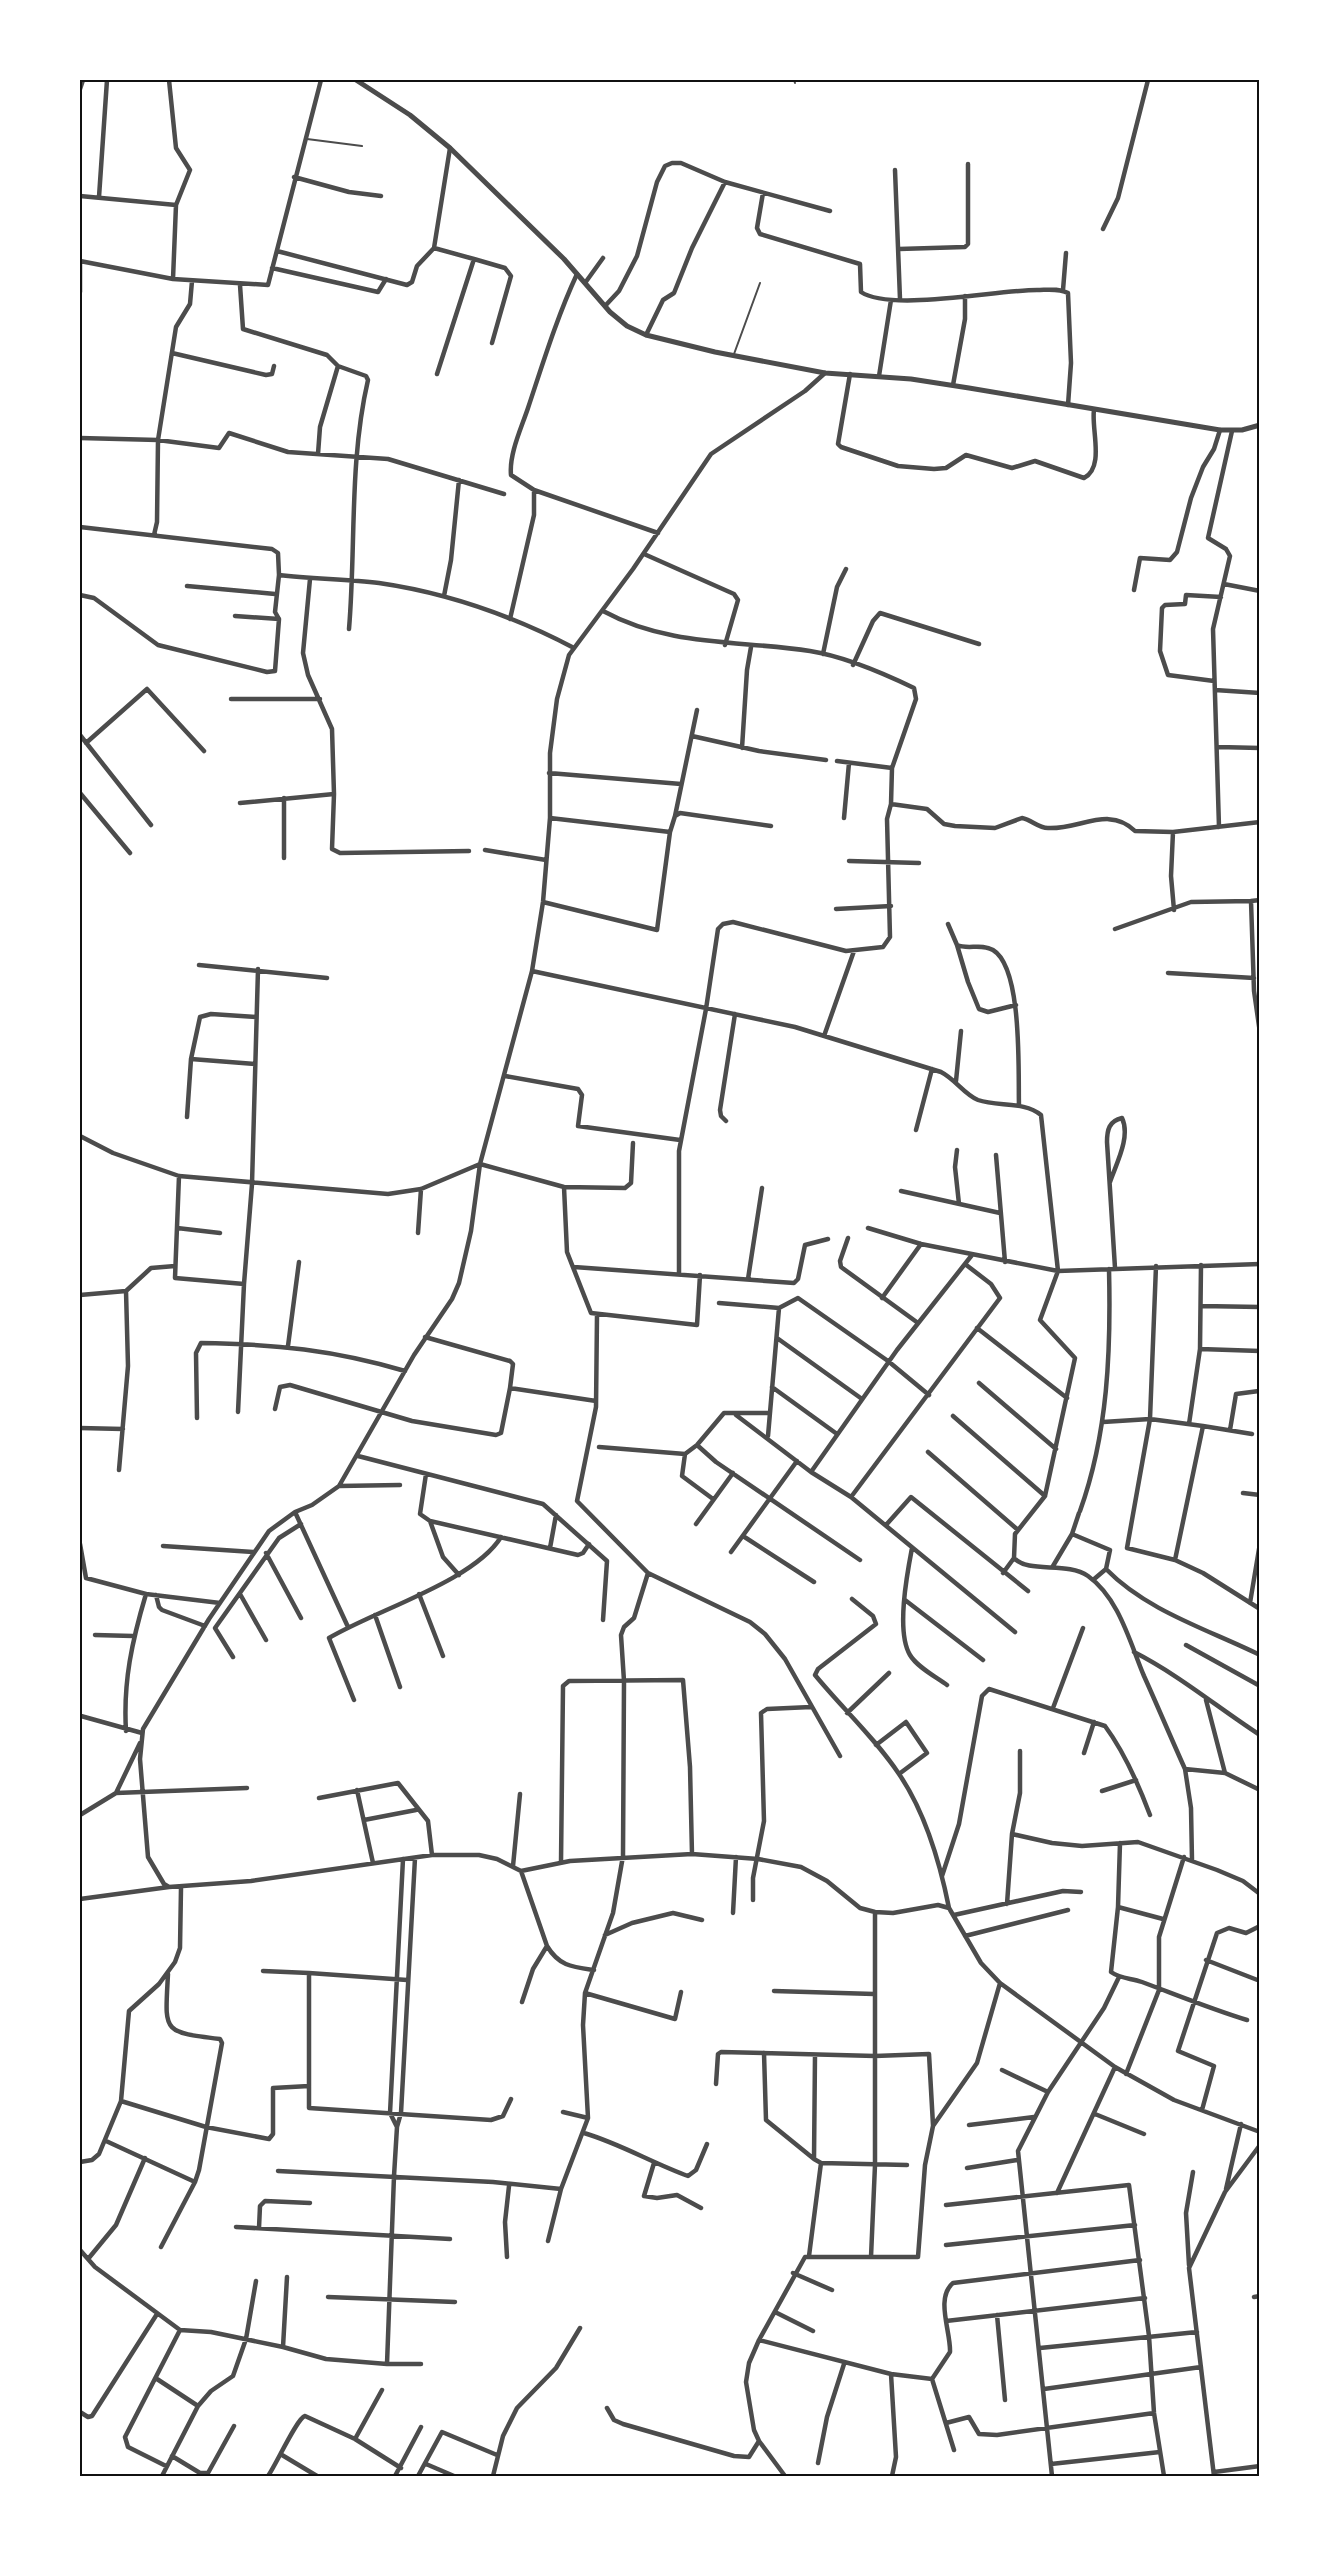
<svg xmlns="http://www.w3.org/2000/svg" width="1339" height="2556" font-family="'Fira Sans',sans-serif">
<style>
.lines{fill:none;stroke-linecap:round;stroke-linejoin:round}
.service{stroke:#4c4c4c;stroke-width:2}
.minor{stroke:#4c4c4c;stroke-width:4.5}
.tertiary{stroke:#4c4c4c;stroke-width:5}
.neatline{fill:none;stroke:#111;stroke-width:2}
</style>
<rect width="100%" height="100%" fill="#fff"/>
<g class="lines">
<path class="service" d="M794 80 795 83
M307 139 362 146
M734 354 760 283"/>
<path class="minor" d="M169 80 176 148 190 170 176 205 173 279
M80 89 83 80
M895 170 900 299
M294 177 349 192 381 196
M763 193 757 228 760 234 860 264 861 292C891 312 997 290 1037 290 1047 290 1059 288 1068 293L1071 363 1068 405
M80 196 176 205
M99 197 107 80
M1103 229 1118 198 1148 80
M434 248 474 259 437 374
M899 249 965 247 968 244V164
M277 251 407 285 412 282 417 266 434 248 450 148
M474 259 505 268 511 276 492 343
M80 261 173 279 268 285 321 80
M272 268 378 292 386 279
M577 274C557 317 543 363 528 408 521 429 509 454 511 475L534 490 658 533
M585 283 603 258
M240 285 243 329 327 355 338 366 366 376 368 380C349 462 356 546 349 629
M1063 290 1066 253
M80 292V261
M605 306 619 291 637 256 657 182 665 166 672 163H681L725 182 830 211
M646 335 663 300 674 293 692 248 725 182
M172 353 266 375 272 374 274 366
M850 374 838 444 841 447 898 466 934 469 946 468 966 455 1012 468 1035 461 1084 478C1105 467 1091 429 1094 410
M879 376 891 300
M953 385 965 319V296
M80 438 158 440 219 448 229 433 288 452 388 459 504 494
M318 454 320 427 338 366
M80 527 272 549 278 553 279 575C312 579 346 579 379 583 448 593 513 616 574 648
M154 535 157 522 158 440 176 327 190 304 192 281
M644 554 734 594 738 600 725 645
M310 579 303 653 308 675 332 729 334 794 332 849 340 853 469 851
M1224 584 1260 591
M187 586 275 594
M1134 590 1140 558 1170 560 1177 552 1191 498 1203 467 1214 449 1220 430
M80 595 94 598 158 645 267 672 275 671 279 619
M444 596 451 560 459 480
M603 611C669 647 739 640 810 651 842 656 885 674 914 688L916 699 892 768 891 804 927 809 944 824 955 826 995 828 1022 818C1032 820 1038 828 1048 828 1079 830 1109 805 1135 831L1173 832 1260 822
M235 616 279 619 275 612 279 575
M510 619 534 515V490
M823 654 837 587 846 569
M853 665 873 621 880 613 979 644
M1214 681 1168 675 1160 651 1162 608 1165 605 1185 604 1186 595 1221 597
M1215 690 1260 693
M231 699H320
M80 735 151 825
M692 736 759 751 826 760
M86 743 147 689 204 751
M1218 747 1260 748
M742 748 747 670 751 647
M837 761 892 768
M549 773 681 784
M80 793 130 853
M240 803 334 794
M675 816 697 710
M550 818 670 832 675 816 680 813 771 826
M844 818 849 763
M1219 827 1213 629 1230 556 1226 549 1208 538 1232 431
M1173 832 1171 876 1174 910
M485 850 546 860
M284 858V798
M849 861 919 863
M1260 900 1251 901 1254 991 1260 1033
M543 902 657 930 670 832
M836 909 891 906
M948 924 957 945C968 950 981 943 993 950 1023 968 1018 1074 1019 1106
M1115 929 1191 902 1251 901
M957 945 968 982 979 1009 988 1012 1016 1005
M199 965 327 978
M532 971 795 1027 941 1072C955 1079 965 1095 978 1100 998 1107 1024 1101 1041 1115L1058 1271 1040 1320 1075 1358 1045 1496 1015 1534 1014 1558C1029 1574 1067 1561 1088 1576 1119 1598 1130 1643 1144 1676 1158 1707 1171 1738 1185 1769L1225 1773 1260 1790
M1168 973 1254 978
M824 1036 854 951
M191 1059 255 1064
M505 1076 578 1089 582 1095 578 1126 680 1140
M956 1081 961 1031
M187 1117 191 1059 200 1017 211 1014 256 1017
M726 1121 721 1116 720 1110 735 1014
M916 1130 932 1069
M80 1136 113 1153 179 1176 388 1194 421 1189 480 1164
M957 1150 955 1167 959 1204
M996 1155 1005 1262
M480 1164 564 1187 625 1188 631 1183 633 1143
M179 1176 175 1278 244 1284
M1110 1182C1116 1164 1131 1137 1122 1118 1109 1121 1107 1130 1107 1142L1115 1268
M564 1187 567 1252 591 1313 697 1325 700 1275
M901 1191 1000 1213
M177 1228 220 1233
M868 1228 921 1244 1058 1271 1260 1264
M418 1233 421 1189
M848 1238 840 1261 841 1267 918 1323
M1156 1266 1150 1419 1127 1548 1175 1560
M574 1267 794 1283 798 1279 805 1245 828 1239
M679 1274V1151L706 1009 718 929 723 924 733 922 846 951 883 947 890 937 887 819 891 804
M748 1279 762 1188
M80 1295 126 1291 151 1268 175 1266
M882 1298 921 1244
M719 1303 779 1308
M1201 1306 1260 1307
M779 1308 798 1298 888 1361 929 1395
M597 1315 596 1407 577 1501 648 1573 750 1622 765 1634 785 1659 840 1756
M977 1328 1067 1398
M425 1337 510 1361 513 1364 510 1388 596 1401
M777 1338 862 1399
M288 1346 299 1262
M1200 1349 1260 1351
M979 1383 1056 1449
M772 1387 837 1434
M275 1409 280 1387 290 1385 412 1421 496 1435 501 1433 510 1388
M238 1412 244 1284 252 1184 258 969
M736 1415 811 1472 851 1497 1015 1632
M953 1416 1045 1496
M197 1418 196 1353 201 1343C275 1344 334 1350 405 1371
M1103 1422 1150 1419 1203 1426
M1189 1424 1200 1349 1201 1265
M80 1428 123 1429
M1230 1430 1236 1394 1259 1391
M1252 1434 1203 1426 1175 1560 1203 1573 1260 1609
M768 1436 779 1308
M697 1445 716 1462 860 1560
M599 1447 685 1454
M928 1452 1018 1530
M358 1456 543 1504 607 1561 603 1620
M119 1470 128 1366 126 1291
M811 1472 897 1350 972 1255
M426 1474 420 1514 430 1521 578 1555 583 1553 589 1544
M339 1486 400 1485
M1243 1493 1260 1495
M851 1497 1000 1298 991 1284 965 1264
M713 1499 682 1476 685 1454 697 1445 724 1413H770
M1080 1511C1108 1433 1111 1351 1109 1269
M295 1512 348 1627
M430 1521 443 1557 459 1575
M696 1524 733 1473
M886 1525 911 1497 1028 1591
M1072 1534 1110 1550 1106 1569
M743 1536 814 1582
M80 1544 86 1578 146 1594 220 1603
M163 1546 253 1552
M550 1548 556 1515
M912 1548C907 1574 896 1632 910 1655 917 1667 936 1677 947 1685
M731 1552 797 1461
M266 1553 301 1618
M1053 1566 1072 1534 1079 1513
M1003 1573 1014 1558
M1093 1580 1106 1569C1147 1611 1207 1629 1260 1655
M240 1594 266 1640
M419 1594 443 1656
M156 1595 159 1607 162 1610 205 1626
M852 1599 873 1616 876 1624 818 1669 815 1675C842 1708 875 1738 899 1774 925 1812 940 1863 949 1908
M905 1600 983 1660
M1250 1603 1260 1543
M375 1615 400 1687
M95 1635 133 1636
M1186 1645 1260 1686
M1134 1652C1179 1675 1217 1707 1260 1735
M233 1657 215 1628 279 1538 301 1524
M354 1700 329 1638C376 1610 474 1581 501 1537
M1206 1700 1225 1773
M1053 1708 1083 1628
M847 1713 889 1673
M81 1716 142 1733
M126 1731C123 1682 132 1641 146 1594
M876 1745 906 1722 927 1753 899 1774
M1084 1753 1094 1722
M1185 1769 1191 1808 1192 1860
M357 1790 373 1863
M1102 1791 1136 1780
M116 1793 247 1788
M319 1798 398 1783 428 1821 432 1855
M80 1815 116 1793 140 1743
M364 1820 416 1810
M1012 1834 1052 1843 1082 1846 1138 1842 1217 1870 1243 1881 1260 1894
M1120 1843 1118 1907 1111 1972C1121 1979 1131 1978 1142 1982 1177 1995 1211 2009 1247 2020
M561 1863 563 1686 569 1681 683 1680 690 1767 692 1854
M513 1866 520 1794
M521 1871 547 1946C559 1966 572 1967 594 1970
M942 1876 959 1824 982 1696 989 1689 1105 1726C1125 1753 1138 1783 1150 1815
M169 1887 164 1884 148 1857 140 1759 143 1729 209 1619 269 1531 295 1512 312 1505 339 1486 414 1355 452 1299 459 1283 471 1231 480 1164 532 971 543 902 550 818V753L557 699 569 655 633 569 711 454 805 391 825 373
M80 1899 169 1887 251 1881 432 1855H479L497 1859 521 1871 570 1861 692 1854 758 1859 801 1867 827 1881 860 1908 875 1912 893 1913 938 1905 949 1908 981 1963 1000 1983 1115 2067 1174 2100 1260 2132
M753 1900V1878L764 1821 761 1713 767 1709 811 1707
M1007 1904 1012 1834 1020 1793V1751
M1118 1907 1163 1919
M733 1913 736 1857
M954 1915 1063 1891 1081 1892
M605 1935 632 1923 673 1913 702 1920
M965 1936 1068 1910
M1206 1960 1260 1981
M263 1971 309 1973
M407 1980 309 1973V2108L491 2120 503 2116 511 2099
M774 1991 874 1994
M585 1993 675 2019 681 1992
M522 2002 533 1969 547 1946
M764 2053 766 2120 814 2159
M1002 2070 1048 2092
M1126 2074 1159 1990V1937L1184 1857
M716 2084 718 2054 721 2052 875 2056 929 2054 933 2125
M121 2101 206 2127 269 2139 273 2134V2088L309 2086
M1202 2110 1214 2066 1178 2051 1217 1933 1229 1928 1246 1933 1260 1926
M563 2112 588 2118
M1095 2114 1144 2134
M969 2125 1034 2117
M397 2127 390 2113 403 1859
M584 2133C621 2144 652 2163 688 2176L696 2170 707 2144
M106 2141 195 2182 199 2170 222 2043 220 2039C161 2032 165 2032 168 1974
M80 2162 92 2160 99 2154 121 2101 129 2011 159 1984 175 1962 180 1948 181 1888
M654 2163 644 2196 657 2198 677 2195 701 2208
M821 2163 907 2165
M967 2168 1017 2160
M278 2171 493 2182 561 2189
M1226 2189 1241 2124
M1057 2193 1115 2067
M946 2205 1129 2185 1149 2336 1154 2413 1164 2476
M236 2227 450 2239
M259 2228 260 2206 265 2201 310 2203
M548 2241 561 2189 588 2118 583 2025 585 1993 613 1913 623 1856 624 1681 621 1635 624 1627 634 1618 648 1573
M946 2245 1135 2225
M161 2247 195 2182
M80 2250 95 2267 180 2330 211 2332 283 2347 287 2277
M809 2256 821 2163 814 2159 815 2055
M507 2257 505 2222 509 2186
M871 2257 875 2165V1912
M88 2259 116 2225 145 2158
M1189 2265 1186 2213 1193 2172
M793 2273 832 2290
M328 2297 455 2302
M1254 2297 1260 2296
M775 2312 813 2331
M997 2315 1005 2400
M946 2321 1145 2298
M759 2340 891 2374 896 2457 892 2476
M283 2347 326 2359 387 2364 394 2176 397 2127 401 2113 415 1858
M1040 2348 1197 2332
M387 2364H421
M891 2374 932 2379 954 2450
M157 2379 198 2406
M932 2379 950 2352C951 2332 935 2298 953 2283L1140 2260
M1044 2389 1201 2367
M607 2408 614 2420 623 2424 734 2456 749 2457 759 2441
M80 2412 88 2417 92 2416 157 2314
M946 2423 969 2417 979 2434 997 2435 1154 2413
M355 2439 382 2390
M282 2455 317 2476
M172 2456 200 2473H208L234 2426
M818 2463 827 2417 844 2364
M426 2464 454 2476
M1051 2464 1160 2452
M166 2466 128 2447 125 2437 180 2330
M1214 2472 1260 2466
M162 2476 198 2406 211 2391 233 2376 246 2339 256 2281
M268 2476C276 2465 297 2418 305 2416L355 2439 401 2468
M395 2476 421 2427
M418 2476 442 2432 497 2455
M493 2476 503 2436 517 2408 556 2368 580 2328
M785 2476 759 2441 754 2430 746 2382 749 2363 759 2340 805 2257H918L925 2165 933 2126 977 2063 1000 1983
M1052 2476 1018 2151 1048 2092 1104 2008 1119 1977
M1214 2476 1189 2268 1225 2192 1260 2145"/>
<path class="tertiary" d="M356 80 410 115 450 148 564 259 610 312 627 326 646 335 715 352 825 373 911 379 969 388 1220 430H1242L1260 425"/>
</g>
<rect width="1339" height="2556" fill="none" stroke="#ffffff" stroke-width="162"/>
<rect x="81" y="81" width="1177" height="2394" class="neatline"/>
</svg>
